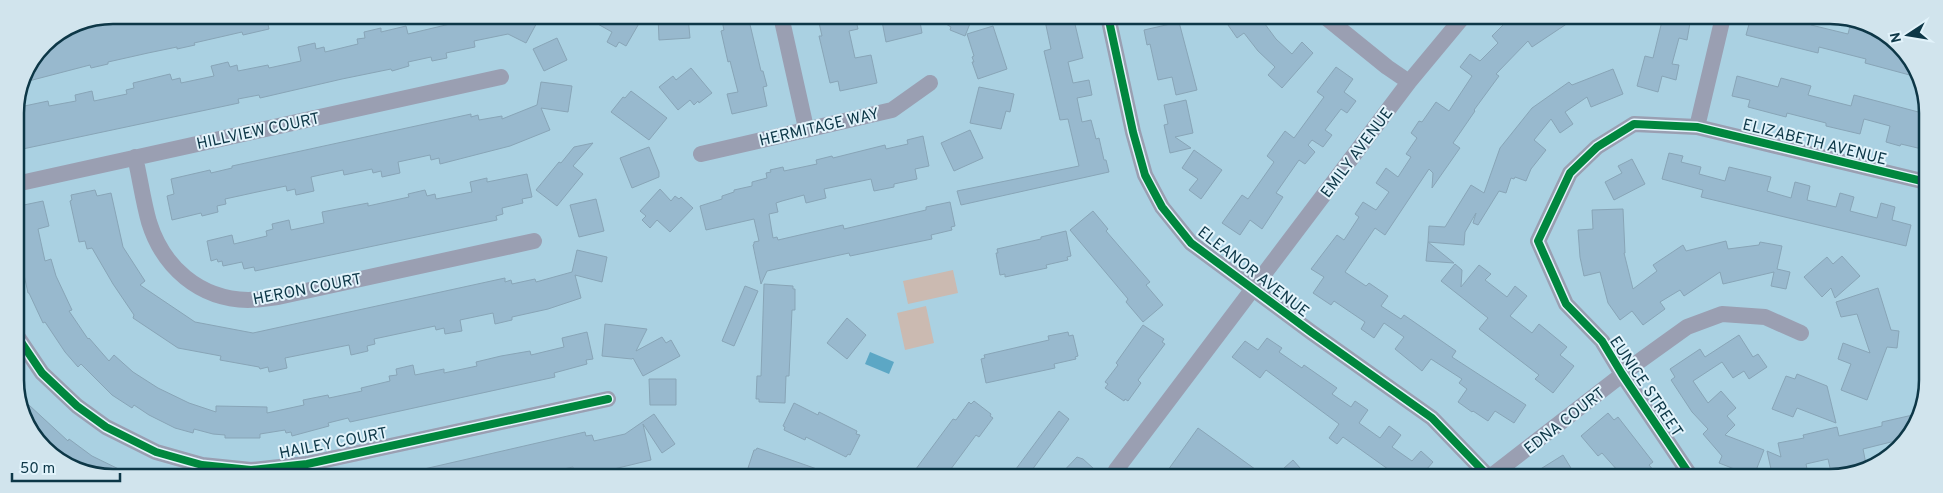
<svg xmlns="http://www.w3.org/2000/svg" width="1943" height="493" font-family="Overpass,sans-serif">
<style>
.green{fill:#cbbab1}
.water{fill:#5ca7c5}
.building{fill:#98b9ce;stroke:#88a5b7}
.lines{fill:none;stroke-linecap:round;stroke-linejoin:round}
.minor{stroke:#9a9fb2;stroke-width:16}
.cycleway-casing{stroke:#e2f3fb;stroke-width:11}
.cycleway{stroke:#00873e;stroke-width:8}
.labels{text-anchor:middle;stroke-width:4;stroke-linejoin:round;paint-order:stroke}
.street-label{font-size:16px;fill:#0d3747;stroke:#e2f3fb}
.rim{fill:none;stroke:#0d3747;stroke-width:2.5}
</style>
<rect width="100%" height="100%" fill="#aad1e2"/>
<path class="green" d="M953 270 958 293 908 304 903 281Z
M926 306 934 343 905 350 897 313Z"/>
<path class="water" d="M870 352 894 362 889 374 865 364Z"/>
<path class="building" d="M138 15H266L269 29 243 35 242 32 194 43 195 45 177 49V47L148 53 108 62V64L91 68 90 65 21 83 23 75 44 43 63 31Z
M474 15H541L526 43 508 34 474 41 475 47 446 53 447 58 432 61 431 57 408 62 409 66 392 71 391 69 342 79 260 98 259 95 238 99 239 103 18 150 15 138V108L48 101 49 106 76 101 75 95 92 91 94 101 127 94 126 90 134 88 133 83 170 74 172 80 180 78 181 83 214 76 211 66 228 62 230 67 237 65 238 71 268 65 269 68 301 61 298 47 315 43 316 49 324 47 325 52 358 44 357 39 365 38 364 32 381 28V32L406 26 408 34 475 18Z
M600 16H632L641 20 626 46 619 42 616 47 607 42 612 32 596 23Z
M658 16H688L690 38 659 40Z
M721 16H748L761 71H763L767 86 763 87 767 106 732 114 727 94 738 92 730 61 728 62 721 31 724 30Z
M827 16H855L858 29 849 31 855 58 871 55 877 83 840 91 838 81 830 83 819 36H822L818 18Z
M881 16H919L922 33 886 42Z
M949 16H973L965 36 950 30 951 27 946 24Z
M1044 16H1065L1066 21 1074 20 1083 58 1068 62 1073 83 1089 80 1092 95 1077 98 1082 122 1091 120 1096 139 1099 138 1104 160H1106L1109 172 961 205 957 191 1079 166 1068 119 1060 120 1051 81 1044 51 1051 49Z
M1240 16H1259L1276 39 1292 54 1302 42 1313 53 1282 88 1268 75 1275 67 1258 51 1244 33 1237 38 1228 25Z
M1511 17H1577L1532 47 1528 41 1496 74 1499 76 1474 110 1475 111 1453 143 1460 148 1432 188 1433 173 1429 169 1385 235 1375 228 1345 272 1366 286 1369 283 1388 296 1381 306 1401 319 1404 315 1456 351 1452 357 1526 405 1514 423 1495 411 1488 421 1473 411 1472 412 1458 402 1467 389 1459 383 1462 379 1431 359 1422 371 1395 349 1404 337 1384 323 1374 338 1361 329 1365 322 1334 301 1331 305 1313 293 1324 277 1311 269 1337 235 1344 240 1359 217 1355 214 1363 202 1376 210 1389 192 1376 183 1386 168 1398 177 1411 157 1406 154 1417 138 1411 133 1419 121 1422 122 1436 102 1449 111 1472 76 1460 67 1470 54 1480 61 1498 43 1492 36Z
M1663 17H1691L1687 40 1679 38 1672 64 1679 65 1676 80 1662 76 1658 92 1637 86 1645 56 1653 58Z
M1751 17 1771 20V17H1813L1811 25 1848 34 1850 26 1872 32 1873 29 1899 43 1917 77 1865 63 1866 59 1819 47 1818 53 1746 35Z
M1179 22 1197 90 1176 95 1172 77 1158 80 1150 44 1147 45 1144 30Z
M993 26 1007 69 978 79 972 62H974L972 57 974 56 967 34Z
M557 38 567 60 544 71 533 49Z
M1336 67 1353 79 1344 92 1356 101 1347 113 1341 109 1325 130 1332 135 1323 147 1312 140 1308 145 1315 152 1305 164 1299 160 1276 193 1283 197 1262 229 1250 220 1240 235 1222 223 1242 195 1248 199 1274 162 1267 156 1285 131 1294 138 1324 97 1317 92Z
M691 68 712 93 699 103 698 101 694 105 690 100 678 110 659 87 673 76 676 80Z
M1613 69 1623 94 1591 107 1587 97 1565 112 1573 124 1560 133 1551 119 1534 140 1546 150 1531 169 1526 181 1515 177 1514 179 1511 178 1506 193 1499 191 1478 225 1473 223 1476 213 1465 232 1464 245 1428 242 1429 226 1445 227 1471 185 1484 193 1500 148 1532 108 1569 82 1572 85Z
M1737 76 1778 87 1781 78 1811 86 1808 95 1851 106 1854 95 1926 114V150L1901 144 1900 146 1886 142 1890 126 1864 119 1860 134 1826 126V123L1787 113 1786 117 1748 107 1750 100 1732 96Z
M541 82 572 86 568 112 541 108 550 130 510 146 440 164 439 158 431 160 430 155 398 162 400 173 382 177 381 171 373 173 372 169 344 175 343 170 311 177 314 191 296 195 295 189 287 191 286 186 257 192 225 199 226 204 217 206 218 212 202 216 201 213 172 220 167 196 174 194 171 179 210 170 211 173 232 168V166L471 114V117L478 115 479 120 502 116V119L537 105Z
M979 87 1014 94 1010 112 1006 111 1001 129 970 123Z
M631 91 667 118 649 140 611 112 623 97 625 98Z
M1186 100 1193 133 1175 137 1191 148 1170 153 1164 125 1168 124 1164 105Z
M970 130 983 158 954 171 941 143Z
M923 136 929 166 915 169 917 179 894 184V187L874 191 871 179 824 189 826 198 806 203 804 195 782 201 776 203 778 212 769 214 773 238 777 237 778 240 843 225 844 229 926 210V207L950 202 955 226 951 227 952 230 931 235 932 239 850 256 849 253 767 271 761 284 753 245 754 244V242L759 241 754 219 706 230 700 206 722 199V196L734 192V190L752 186V182L767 178 766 173 771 172 770 170 783 167 784 171 817 164 816 160 832 156 833 158 885 145 886 149 908 144 907 140Z
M593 143 573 166 583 174 557 206 536 190 559 162 561 163 574 147Z
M649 147 659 172V177L632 188 620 158Z
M1194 150 1222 170 1201 199 1189 190 1198 179 1182 168Z
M1669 153 1683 156 1681 162 1701 167 1699 174 1725 181 1729 167 1771 177 1767 191 1791 198 1795 182 1810 186 1807 200 1836 207 1840 193 1854 197 1850 211 1877 218 1881 203 1895 207 1892 220 1911 225 1906 246 1701 197 1703 190 1662 179Z
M1632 159 1645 184 1614 200 1605 182 1622 173 1618 166Z
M527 174 532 197 522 199 523 203 502 208 503 214 496 216 497 220 255 271 254 267 244 269 242 262 223 266 222 261 218 262 217 259 211 261 207 241 232 235 234 244 267 236 266 231 273 229 272 224 289 220 291 230 324 223 322 212 368 203V206L409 197 408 194 425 190 427 196 435 194 436 199 472 192 470 182 487 178V182Z
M660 189 671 201 675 196 679 199 681 197 693 208 670 232 657 220 650 228 642 220 646 216 640 211Z
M95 190 97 196 111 193 123 247 145 281 140 285 195 322 253 333 505 278V282L511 280 512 284 535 279 536 282 572 272 577 250 607 257 602 282 575 275 581 298 548 309 512 317V320L495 324 493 313 460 320 462 331 445 334 444 328 436 330 435 326 374 339 375 344 367 346 368 351 351 355 349 345 285 358 287 368 269 372 268 367 260 369 259 367 220 360 221 356 178 348 133 318 134 315 113 284 92 248 87 249 85 241 79 242 70 201 72 200 71 195Z
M596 199 604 231 579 237 570 205Z
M43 201 49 226 38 229 45 261 51 259 56 276 72 310 69 311 88 339 89 338 109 361 114 355 133 372 158 388 189 403 216 412V406L267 407V413L304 405 303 400 328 395 329 398 362 391 361 388 390 381 389 376 397 375 396 369 413 365 415 375 444 369V373L477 366 476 362 501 356 530 351 531 355 564 347 562 338 587 332 593 359 586 360 587 364 554 373 555 377 350 422 348 418 328 423 329 426 292 436 291 432 286 433 285 430 260 434V438H225V435L213 434 194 429 193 433 175 428 149 415 134 405 132 408 112 395 81 364 78 367 65 352 45 322 43 323 29 293H28L19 252 16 253V214L21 213 19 206Z
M1623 209 1625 253H1624L1633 289 1657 271 1653 265 1683 245 1686 251 1726 241 1728 249 1759 245 1760 242 1782 246 1777 269 1790 272 1786 289 1771 286 1774 272 1723 284 1720 272 1684 296 1680 290 1660 302 1665 309 1643 325 1632 311 1620 320 1608 303 1600 272 1584 276 1580 257 1578 230 1593 229 1592 210Z
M1093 211 1108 229 1106 231 1150 282 1146 285 1163 305 1143 322 1126 302 1128 299 1070 230Z
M1066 231 1071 256 1067 257 1068 260 1046 265 1047 268 1005 277V274L1000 275 996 253H998L997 249 1041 239V237Z
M1428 242 1454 263 1426 261Z
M1842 256 1860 276 1835 298 1831 288 1822 297 1804 277 1827 257 1833 264Z
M1455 264 1462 270 1461 287 1479 265 1491 274 1485 280 1507 297 1515 286 1527 296 1510 316 1532 333 1539 324 1567 347 1560 355 1574 366 1553 393 1535 379 1539 375 1479 329 1488 318 1441 281Z
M764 284 793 286V289H795V310H792L789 376H786L785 403 759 402V399H756L757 376H761Z
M745 286 758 291 734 346 722 341Z
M1878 288 1891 330 1899 331 1897 348 1887 347 1867 400 1841 390 1851 364 1838 359 1843 343 1870 353 1857 314 1841 317 1836 302Z
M847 318 866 335 847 359 827 343Z
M605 324 647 329 636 351 662 337 666 343 671 340 680 356 643 376 633 358 632 359 602 356Z
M1143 325 1164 339 1162 342 1165 344 1138 380 1141 383 1128 401 1125 399 1124 401 1105 388 1108 384 1105 382 1118 365 1116 363Z
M1068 332 1069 336 1073 335 1078 356 1075 357 1076 359 1054 364 1055 368 986 383 981 359 985 358 984 355 1049 340 1048 336Z
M1739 335 1753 357 1758 354 1767 367 1749 379 1744 371 1733 378 1722 362 1693 381 1708 403 1721 391 1736 408 1727 416 1735 425 1725 435 1764 450 1753 478H1734L1737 470 1719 463 1722 456 1703 434 1708 429 1692 412 1671 380 1675 377 1670 369 1700 349 1705 357Z
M1267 338 1282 348 1279 352 1302 368 1304 365 1337 388 1332 394 1351 407 1355 401 1368 410 1359 423 1380 438 1389 426 1401 435 1392 447 1412 461 1421 451 1433 462 1420 477H1399L1343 437 1337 444 1329 438 1339 424 1266 370 1260 378 1232 357 1245 341 1258 350Z
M1797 374 1827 386 1836 423 1797 408 1793 417 1772 409 1786 376 1795 379Z
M649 379H676V405H650Z
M17 394 68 441 69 439 92 456 133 476H93L43 449 17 400Z
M974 401 991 414 990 416 993 418 979 437 976 435 945 477H910L953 419 956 420 969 402 971 404Z
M794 403 818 415 819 412 857 431 856 434 860 435 850 455 848 454 846 457 806 437 805 440 784 430 785 427 783 426Z
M1059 411 1069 419 1027 477H1010Z
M1608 413 1614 420 1618 417 1653 462 1649 465 1654 471 1646 478H1610L1618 471 1602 453 1598 456 1581 436Z
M654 414 675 444 662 453 643 424 651 460 581 477H575L573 467 540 474V477L412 476 411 472 585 432 586 436 592 435 594 441 625 434Z
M1917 414 1903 439 1863 449 1866 464 1831 472 1828 459 1806 464 1807 469 1789 473 1790 478H1773L1767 451 1781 457 1778 443 1804 438 1803 435 1837 427 1839 436 1882 426V422Z
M1198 428 1266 477H1163Z
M757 448 834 475V477H749L751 472 747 471 754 450H756Z
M1563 455 1577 478H1526Z
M1077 457 1083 459 1103 477H1058Z
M1293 460 1308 477H1274Z"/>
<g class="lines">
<path class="minor" d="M781 16 806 128
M1108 16 1133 132 1145 175 1162 207 1191 243 1311 332 1432 418 1489 477
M1324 16 1387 67 1409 82
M1697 127 1723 17
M701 154 892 110 930 83
M135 157C140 178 143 201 149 222 163 267 199 299 248 300 258 300 268 298 278 297L534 241
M16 184 501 77
M17 336 42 373 77 406 106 427 156 452 202 465 251 470 307 464 608 399
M1116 470 1409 82 1463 17
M1490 477 1641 360 1687 327 1722 314 1765 317 1801 333
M1692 478 1622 374 1602 341 1566 304 1538 241 1570 173 1597 147 1634 124 1697 127 1926 182"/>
<g class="cycleway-casing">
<path id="cycleway" d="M1108 16 1133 132 1145 175 1162 207 1191 243 1311 332 1432 418 1489 477
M17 336 42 373 77 406 106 427 156 452 202 465 251 470 307 464 608 399
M1692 478 1622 374 1602 341 1566 304 1538 241 1570 173 1597 147 1634 124 1697 127 1926 182"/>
</g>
<use href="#cycleway" class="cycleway"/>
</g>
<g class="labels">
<g class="street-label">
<text transform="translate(819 126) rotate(-13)" y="6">HERMITAGE WAY</text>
<text transform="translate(258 130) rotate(-12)" y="6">HILLVIEW COURT</text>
<text transform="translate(1815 141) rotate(14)" y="6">ELIZABETH AVENUE</text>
<text transform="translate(1356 152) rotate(-53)" y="6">EMILY AVENUE</text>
<text transform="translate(1254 271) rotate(38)" y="6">ELEANOR AVENUE</text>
<text transform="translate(307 288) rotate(-11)" y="6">HERON COURT</text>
<text transform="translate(1647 386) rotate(56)" y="6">EUNICE STREET</text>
<text transform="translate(1564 420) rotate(-38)" y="6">EDNA COURT</text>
<text transform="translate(333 442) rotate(-11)" y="6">HAILEY COURT</text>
</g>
</g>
<path d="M0 0H1943V493H0ZM113 24H1830A89 89 0 0 1 1919 113V380A89 89 0 0 1 1830 469H113A89 89 0 0 1 24 380V113A89 89 0 0 1 113 24Z" fill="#d1e4ed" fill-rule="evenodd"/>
<path class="rim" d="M113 24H1830A89 89 0 0 1 1919 113V380A89 89 0 0 1 1830 469H113A89 89 0 0 1 24 380V113A89 89 0 0 1 113 24Z"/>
<g transform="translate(1908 35) rotate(258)" stroke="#e2f3fb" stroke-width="4" paint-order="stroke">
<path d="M0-4L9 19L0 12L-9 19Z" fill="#0d3747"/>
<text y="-8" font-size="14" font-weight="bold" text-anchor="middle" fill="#0d3747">N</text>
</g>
<path d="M12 473v8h108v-8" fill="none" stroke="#0d3747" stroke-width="2.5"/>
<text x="20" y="473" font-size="15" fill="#0d3747" stroke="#e2f3fb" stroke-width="4" paint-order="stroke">50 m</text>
</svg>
